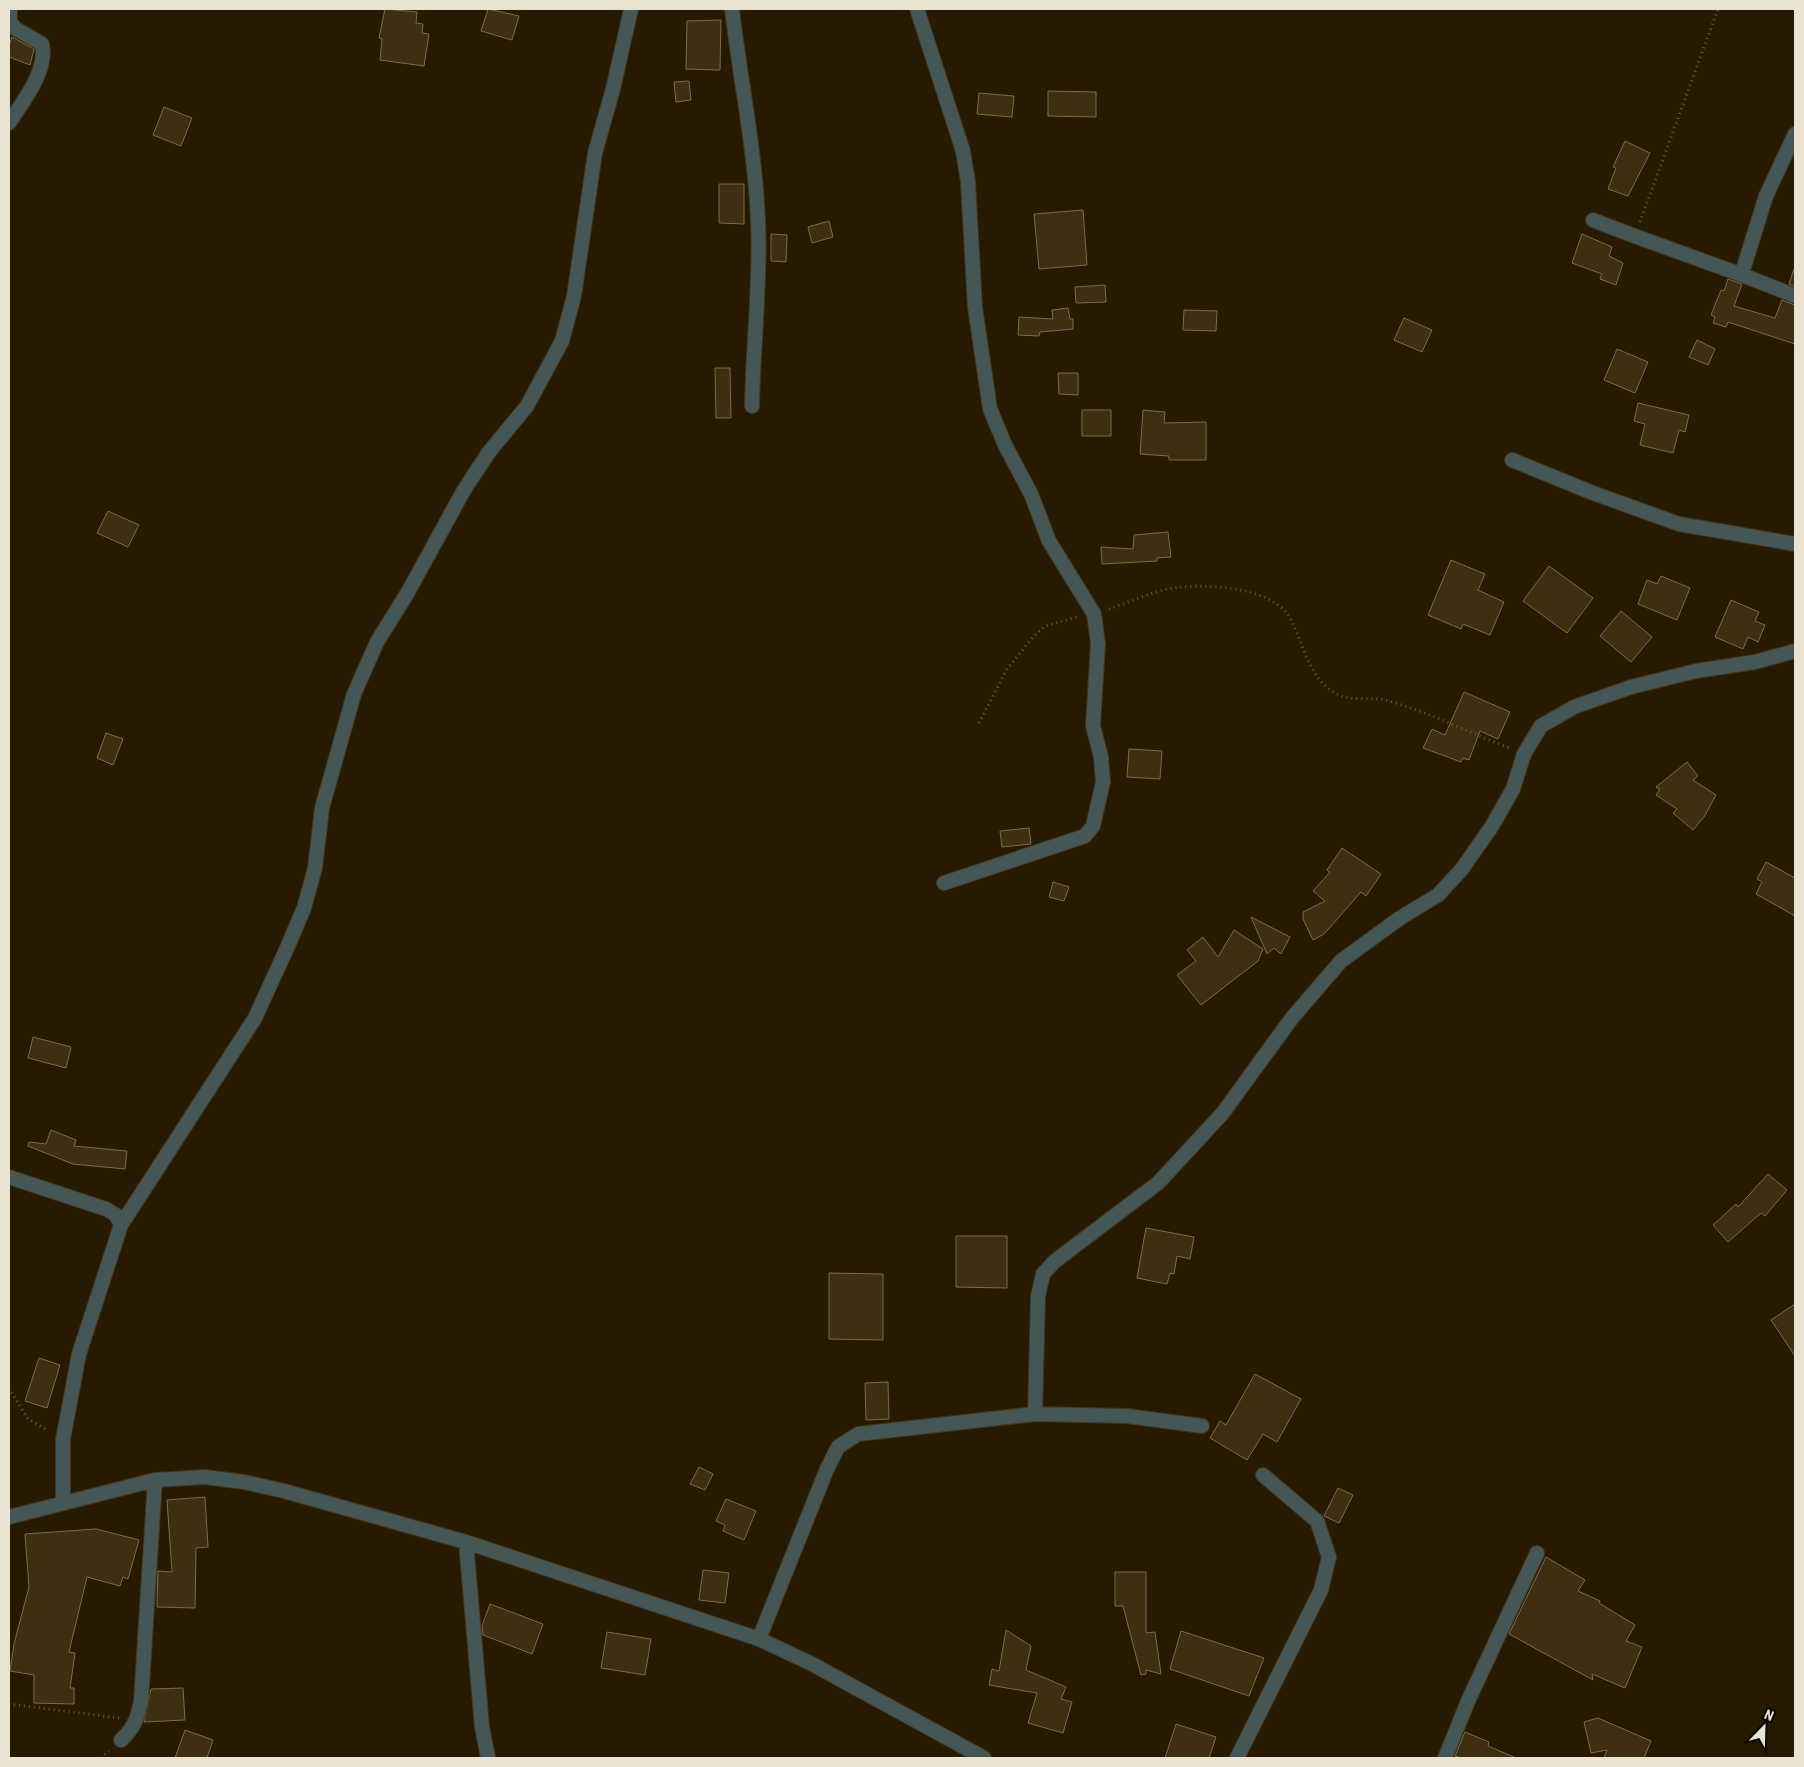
<svg xmlns="http://www.w3.org/2000/svg" width="1804" height="1767" font-family="'Roboto Condensed',sans-serif">
<style>
.building{fill:#3d2f0f;stroke:#7d6d4e}
.lines{fill:none;stroke-linecap:round;stroke-linejoin:round}
.minor-casing{stroke:#42361d;stroke-width:16}
.path{stroke:#645841;stroke-width:3;stroke-dasharray:1 4;stroke-linecap:butt}
.minor{stroke:#445656;stroke-width:14}
</style>
<rect width="100%" height="100%" fill="#271a00"/>
<path class="building" d="M385 9 417 12 416 23 423 24 422 33 429 34 424 66 380 60 382 39 379 38Z
M488 9 519 16 512 40 481 31Z
M721 20 720 70 686 69 687 21Z
M12 37 34 49 30 65 9 57V46Z
M689 81 691 100 676 102 674 82Z
M1048 91 1096 92V117L1048 116Z
M979 93 1014 96 1012 117 977 114Z
M164 107 192 118 181 146 153 135Z
M1625 141 1650 153 1628 196 1608 189 1616 168 1613 167Z
M719 184H744V224L719 223Z
M1083 210 1087 265 1039 269 1034 214Z
M829 221 833 237 812 243 808 227Z
M771 234 787 235 786 262 771 261Z
M1582 234 1612 247 1609 256 1623 263 1616 285 1600 279 1602 274 1572 263Z
M1794 269H1795V287L1789 284Z
M1728 279 1742 284 1734 306 1775 318 1782 300 1795 305V344L1728 322 1726 327 1713 323 1715 317 1711 315 1721 290 1724 291Z
M1105 285 1106 302 1076 303 1075 287Z
M1068 308 1070 319H1073V329L1040 332 1039 336 1018 335 1019 317 1053 319 1052 310Z
M1184 310 1217 311 1216 331 1183 330Z
M1404 318 1432 330 1422 352 1394 340Z
M1697 340 1715 349 1708 365 1689 357Z
M1617 349 1648 362 1635 393 1604 380Z
M715 368H730L731 418H716Z
M1058 373H1078V395L1059 394Z
M1638 403 1689 415 1685 432 1679 430 1673 453 1640 445 1645 424 1634 421Z
M1082 410H1111V436H1082Z
M1143 410 1165 412 1164 423 1206 422V460H1169V456L1140 454Z
M108 511 139 525 128 547 97 533Z
M1168 532 1171 557 1157 558V561L1102 564 1101 547 1133 549 1134 535Z
M1451 560 1485 574 1478 590 1504 602 1490 635 1463 624 1461 629 1428 615Z
M1549 566 1593 598 1567 633 1523 601Z
M1661 576 1690 588 1677 620 1638 604 1647 580 1657 584Z
M1731 600 1759 612 1755 621 1765 625 1758 642 1748 637 1743 649 1715 637Z
M1621 611 1652 637 1631 662 1600 636Z
M1464 692 1510 712 1498 739 1480 731 1469 760 1463 758 1461 762 1423 748 1432 729 1445 735Z
M106 733 123 739 113 765 97 758Z
M1129 749 1162 751 1160 779 1127 777Z
M1687 762 1698 776 1693 780 1716 795 1704 817 1693 830 1673 813 1677 809 1656 795 1660 789 1656 787Z
M1029 828 1031 844 1002 847 1000 831Z
M1342 848 1381 874 1366 896 1361 892 1324 934 1313 940 1303 919V912L1325 901 1313 891 1330 872 1327 870Z
M1766 862 1795 878V916L1756 894 1762 882 1757 879Z
M1053 882 1069 887 1064 901 1049 897Z
M1251 917 1290 937 1281 954 1274 948 1267 954Z
M1234 930 1263 949 1258 961 1201 1005 1177 975 1196 961 1187 950 1203 937 1218 957Z
M33 1037 71 1047 66 1068 28 1058Z
M51 1130 76 1140 74 1146 127 1151 125 1169 73 1164 28 1146 29 1142 46 1144Z
M1768 1174 1787 1190 1765 1216 1761 1213 1728 1242 1713 1225 1736 1204 1738 1207Z
M1146 1228 1194 1237 1190 1259 1177 1256 1174 1274 1170 1273 1167 1284 1137 1278Z
M956 1236H1007V1288L956 1287Z
M829 1273 883 1274V1340L829 1339Z
M1795 1304V1356L1771 1320Z
M39 1358 60 1365 47 1408 25 1401Z
M1255 1374 1301 1399 1277 1442 1263 1434 1247 1460 1210 1438 1220 1421 1226 1425Z
M888 1382 889 1419 866 1420 865 1383Z
M699 1467 713 1474 705 1490 690 1484Z
M1338 1488 1353 1495 1339 1523 1324 1516Z
M205 1497 208 1547 196 1548 195 1608 157 1607 158 1571 172 1572 167 1500Z
M726 1499 756 1511 744 1540 723 1531 725 1525 716 1521Z
M96 1529 139 1540 128 1579 123 1577 120 1586 87 1577 69 1652 75 1653 70 1688H74V1704L34 1703V1675L10 1671 14 1644 29 1587 25 1534Z
M1546 1557 1585 1580 1578 1591 1600 1601 1599 1603 1635 1625 1626 1641 1642 1647 1625 1688 1592 1674 1593 1680 1509 1634Z
M703 1570 729 1573 725 1603 699 1600Z
M1115 1572H1146V1633L1155 1632 1161 1674 1146 1670V1674L1141 1675 1123 1606H1115Z
M490 1604 543 1624 532 1654 483 1635 482 1626Z
M1006 1630 1031 1646 1026 1670 1066 1687 1061 1699 1072 1702 1063 1733 1028 1723 1037 1693 989 1685 992 1669 999 1671Z
M1181 1631 1264 1658 1249 1696 1170 1669Z
M607 1632 651 1639 645 1675 601 1668Z
M183 1688 185 1720 144 1722 151 1689Z
M1598 1718 1651 1741 1644 1758H1604L1607 1750 1591 1753 1584 1722Z
M1176 1724 1216 1737 1209 1758H1165Z
M185 1730 213 1740 207 1758H175Z
M1465 1732 1489 1742 1488 1746 1516 1758H1461L1455 1756Z"/>
<g class="lines">
<g class="minor-casing">
<path id="minor" d="M732 9C740 79 755 149 758 220 761 281 753 344 752 406
M917 9 963 151 968 182 975 307 990 409 1005 445 1031 494 1049 541 1094 614 1098 644 1093 726 1101 757 1103 782 1093 826 1085 836 944 883
M9 123C23 101 48 71 42 44L16 29 10 22V9
M1593 220C1660 247 1729 268 1795 296
M1742 273 1766 196 1795 134
M1512 460 1593 493 1679 524 1795 544
M9 1177 106 1209 116 1215 121 1225 79 1354 63 1439V1503
M121 1225 255 1018 287 948 304 908 315 868 322 808 354 694 377 642 408 592 464 490 489 452 527 406 562 341 574 296 595 153 613 89 631 9
M1035 1414 1038 1296 1043 1274 1055 1261 1158 1183 1222 1114 1292 1018 1341 961 1400 918 1438 895 1462 869 1492 826 1513 789 1524 754 1541 726 1574 707 1631 687 1696 671 1755 662 1795 651
M9 1517 155 1480 205 1477 244 1482 284 1491 466 1542 759 1639 812 1664 984 1758
M466 1542 482 1727 488 1758
M759 1639 827 1469 838 1447 858 1434 1035 1414 1127 1416 1202 1426
M121 1740C134 1728 137 1719 141 1702L155 1480
M1237 1758 1321 1590 1329 1557 1317 1521 1263 1475
M1445 1758 1468 1701 1537 1553"/>
</g>
<path class="path" d="M1640 222 1718 9
M1109 609C1127 603 1145 595 1163 590 1196 582 1272 585 1290 618 1304 644 1308 679 1337 694 1352 702 1372 696 1389 701 1430 713 1469 732 1509 748
M979 723 1007 669 1033 637 1045 626 1077 617
M9 1388 28 1419 47 1430
M9 1704 120 1718
M101 1758 109 1751"/>
<use href="#minor" class="minor"/>
</g>
<rect width="1804" height="1767" fill="none" stroke="#ebe3d1" stroke-width="20"/>
<g transform="translate(1764 1727) rotate(23)" stroke="#0b0600" stroke-width="4" paint-order="stroke">
<path d="M0-4L9 19L0 12L-9 19Z" fill="#ebe3d1"/>
<text y="-8" font-size="14" font-weight="bold" text-anchor="middle" fill="#ebe3d1">N</text>
</g>
</svg>
